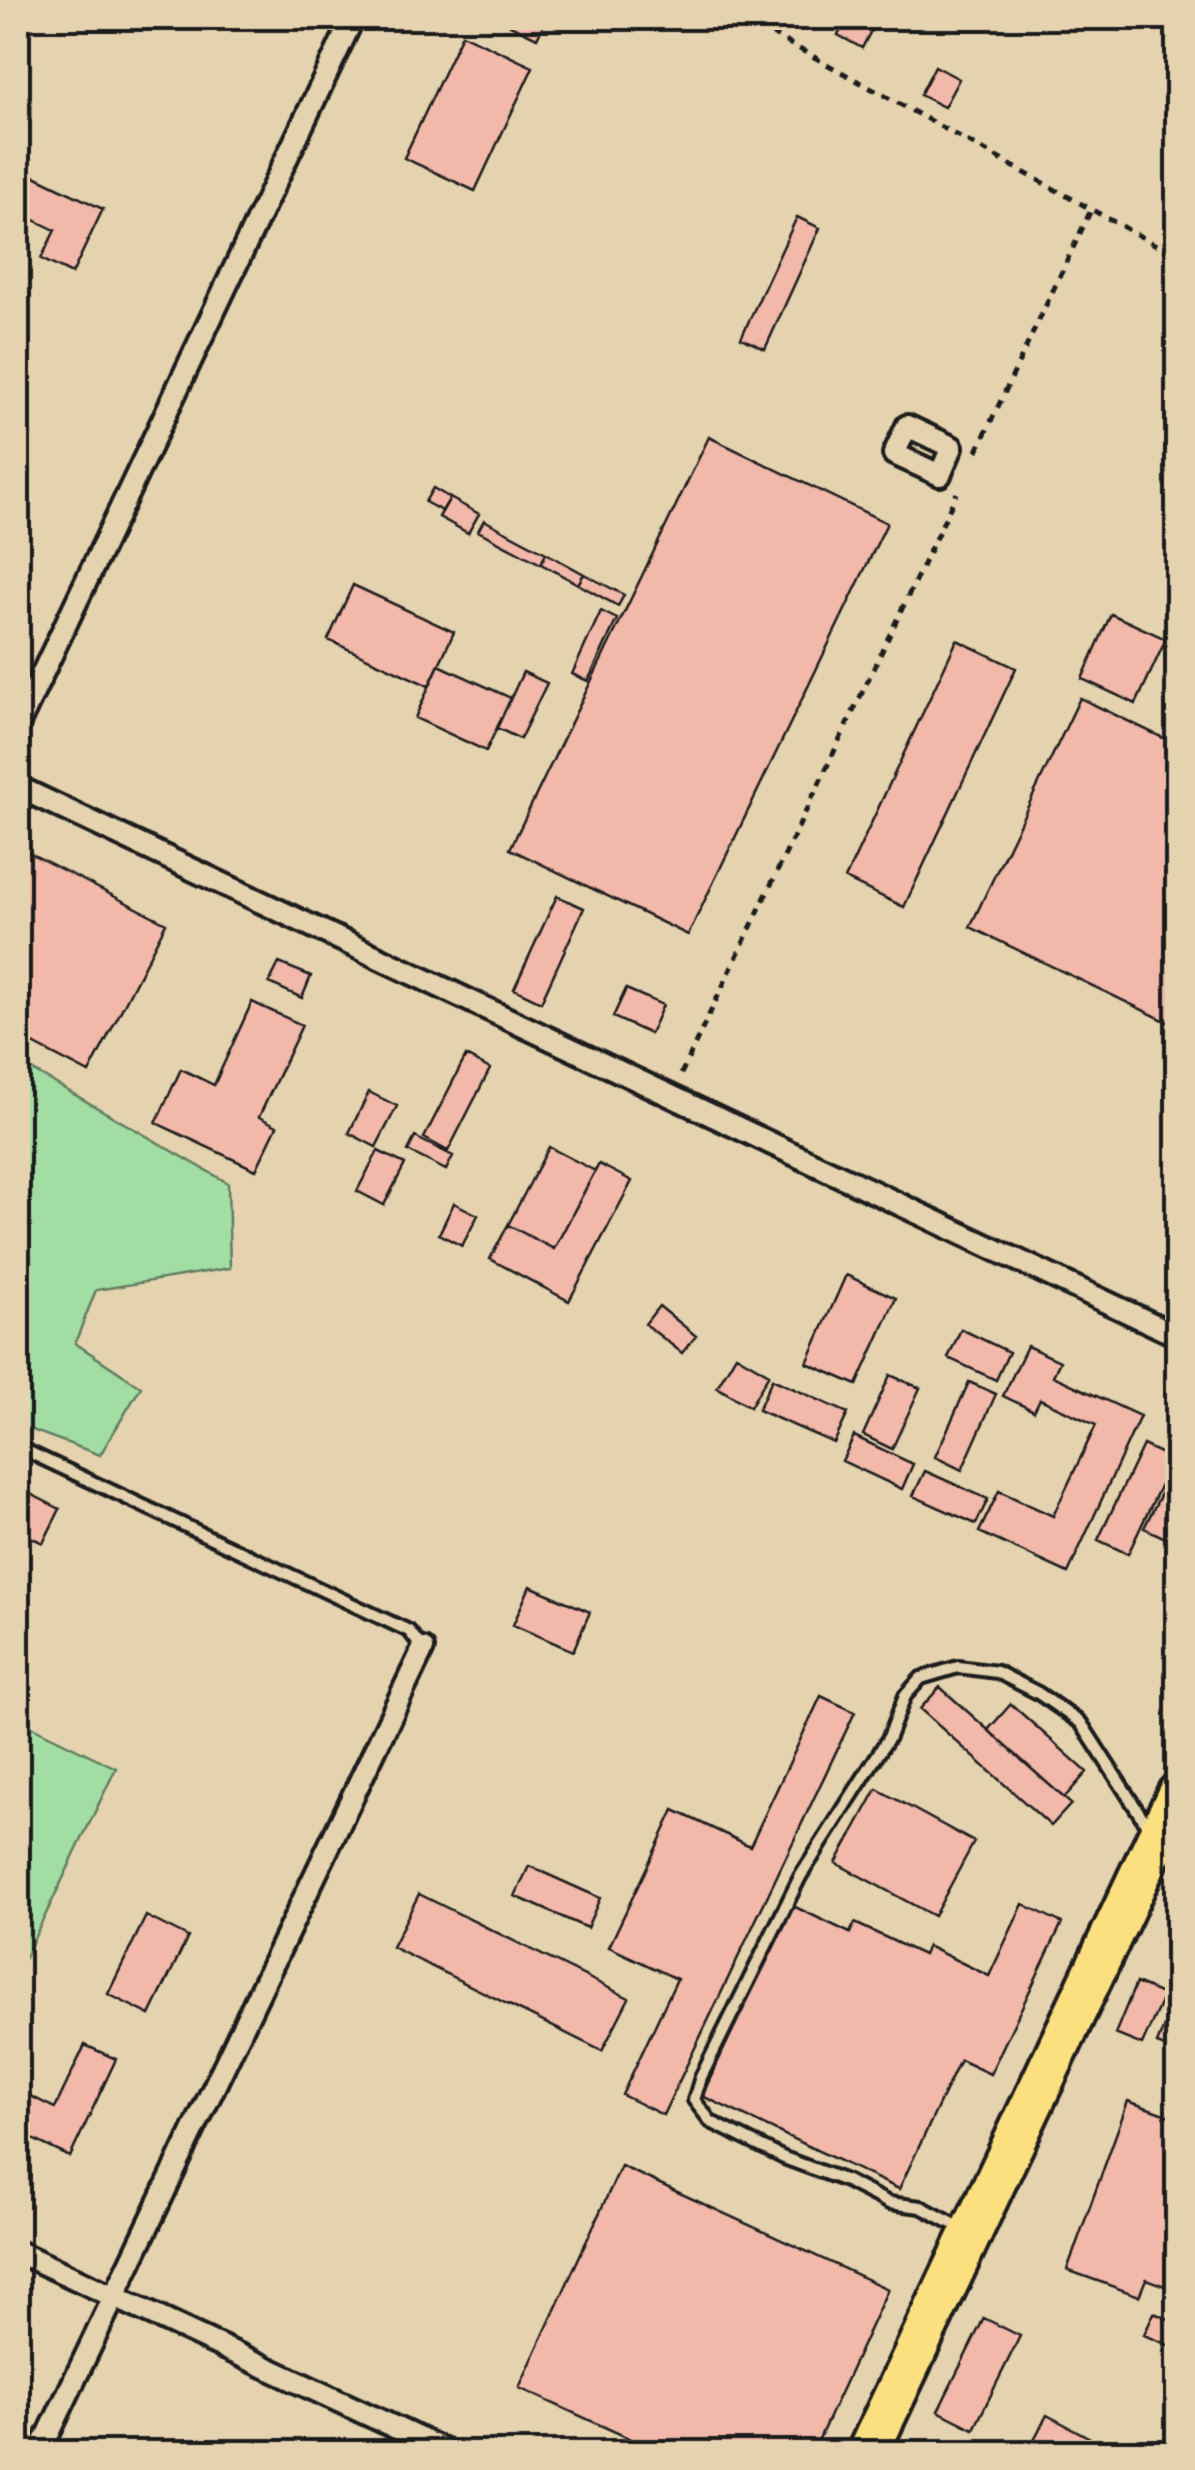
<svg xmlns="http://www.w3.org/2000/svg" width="1195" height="2470" font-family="'Architects Daughter',sans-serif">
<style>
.green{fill:#a2dda3;stroke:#5f7c60;stroke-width:2.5}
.building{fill:#f2b8aa;stroke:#1c1c1c;stroke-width:2.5}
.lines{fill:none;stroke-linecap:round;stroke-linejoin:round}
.lane-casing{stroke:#1c1c1c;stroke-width:18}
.street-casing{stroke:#1c1c1c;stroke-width:28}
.highway-casing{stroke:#1c1c1c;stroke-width:48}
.path{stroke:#1c1c1c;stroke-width:5;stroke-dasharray:8 8;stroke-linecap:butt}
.lane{stroke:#e5d3b0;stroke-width:10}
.street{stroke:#e5d3b0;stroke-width:20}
.highway{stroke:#fce080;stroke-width:40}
</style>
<rect width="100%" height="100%" fill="#e5d3b0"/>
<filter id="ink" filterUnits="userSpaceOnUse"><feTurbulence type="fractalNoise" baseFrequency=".01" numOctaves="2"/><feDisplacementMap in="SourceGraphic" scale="20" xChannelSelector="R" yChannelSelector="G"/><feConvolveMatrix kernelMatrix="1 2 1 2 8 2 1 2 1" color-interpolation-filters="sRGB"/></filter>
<g filter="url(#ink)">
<path class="green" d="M18 1062 228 1183 230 1268 96 1290 75 1343 141 1387 100 1455 18 1425Z
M18 1720 116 1768 18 1972Z"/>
<path class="building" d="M514 18H547L537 38 510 25Z
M848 18H865L875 23 862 48 838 35Z
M462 34 533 67 475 191 404 158Z
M935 66 959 79 944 107 920 95Z
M18 168 103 209 72 274 41 259 55 230 18 212Z
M797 217 820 228 765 349 741 338Z
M709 437 887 523 688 935 510 849Z
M433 488 450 498 442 511 425 502Z
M450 498 479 514 468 533 439 517Z
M484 520 546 553 541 564 478 531Z
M546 553 584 574 578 584 541 564Z
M584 574 624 595 618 606 578 584Z
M353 585 454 632 429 686 328 640Z
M601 611 617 619 588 681 572 674Z
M1111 614 1166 639 1136 704 1082 679Z
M957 640 1016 668 904 907 845 879Z
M439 665 511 698 486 751 415 718Z
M523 672 547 683 520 739 497 728Z
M1080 698 1178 745V1027L970 927Z
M22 849 166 923 89 1073 18 1036V856Z
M557 896 584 908 541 1002 514 989Z
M279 963 311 976 302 998 269 983Z
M626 989 663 1005 650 1034 613 1017Z
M252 1002 302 1025 259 1117 277 1126 256 1170 156 1123 181 1069 214 1085Z
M466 1056 490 1069 448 1151 424 1138Z
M369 1092 397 1106 376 1147 349 1133Z
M415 1137 453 1156 446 1170 408 1151Z
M549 1147 595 1171 554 1249 508 1225Z
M378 1151 405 1164 384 1205 357 1191Z
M599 1164 632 1181 569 1301 490 1259 508 1225 554 1249Z
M454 1203 478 1215 462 1246 439 1234Z
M846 1275 896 1298 857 1385 807 1363Z
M659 1306 696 1336 682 1353 645 1324Z
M961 1329 1009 1352 996 1380 948 1358Z
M1027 1346 1060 1361 1053 1376 1140 1416 1068 1573 979 1532 999 1491 1053 1516 1096 1425 1040 1399 1034 1411 1003 1396Z
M736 1355 769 1374 750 1407 717 1387Z
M890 1375 920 1388 892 1449 863 1435Z
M772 1379 848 1413 834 1443 758 1410Z
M969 1382 996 1394 962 1470 935 1457Z
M854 1436 913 1464 902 1489 842 1461Z
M1143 1445 1173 1459 1128 1554 1098 1540Z
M1178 1459V1544L1144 1528Z
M925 1471 988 1499 976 1524 913 1496Z
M19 1488 60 1509 43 1543 18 1531Z
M530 1586 590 1612 573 1651 513 1625Z
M940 1687 1071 1804 1051 1826 920 1709Z
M821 1696 855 1712 663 2115 622 2095 677 1979 609 1947 674 1810 750 1846Z
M1011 1704 1087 1772 1064 1798 988 1730Z
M877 1789 974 1842 934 1916 836 1863Z
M529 1866 600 1898 587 1928 515 1896Z
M419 1894 629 1998 602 2051 392 1947Z
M1023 1904 1062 1923 990 2074 960 2060 899 2189 702 2096 791 1905 850 1933 855 1923 923 1955 927 1946 989 1976Z
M146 1916 188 1937 150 2015 108 1994Z
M1136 1983 1164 1995 1142 2045 1115 2034Z
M1176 1995H1178V2052L1157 2044Z
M85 2045 116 2059 70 2157 18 2132V2090L55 2108Z
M1128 2101 1178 2119V2265L1170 2288 1146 2279 1139 2296 1067 2270Z
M621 2166 888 2289 813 2452H659L519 2388Z
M1154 2313 1178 2323V2349L1144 2335Z
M984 2318 1020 2336 974 2429 938 2411Z
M1047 2415 1090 2438 1082 2452H1041L1030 2447Z"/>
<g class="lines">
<g class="lane-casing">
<path id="lane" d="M18 1447 409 1631 423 1649
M963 2229 921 2207 889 2203 846 2181 784 2158 711 2122 694 2100 701 2077 800 1877 889 1737 905 1696 921 1678 958 1667 997 1672 1038 1693 1081 1723 1150 1830"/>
</g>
<g class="street-casing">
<path id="street" d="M907 426 952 447 940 475 894 454Z
M18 725 353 18
M18 787 1178 1336
M18 2252 448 2452
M40 2452 423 1649"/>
</g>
<g class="highway-casing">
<path id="highway" d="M868 2452 1178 1794"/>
</g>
<path class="path" d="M743 18 1178 257
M977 451 1091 210
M681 1074 957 493"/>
<use href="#lane" class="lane"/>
<use href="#street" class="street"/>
<use href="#highway" class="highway"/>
</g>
</g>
<rect width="1195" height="2470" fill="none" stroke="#e5d3b0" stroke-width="60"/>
<rect x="30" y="30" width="1135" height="2410" fill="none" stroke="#1c1c1c" stroke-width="4" filter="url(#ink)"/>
</svg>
